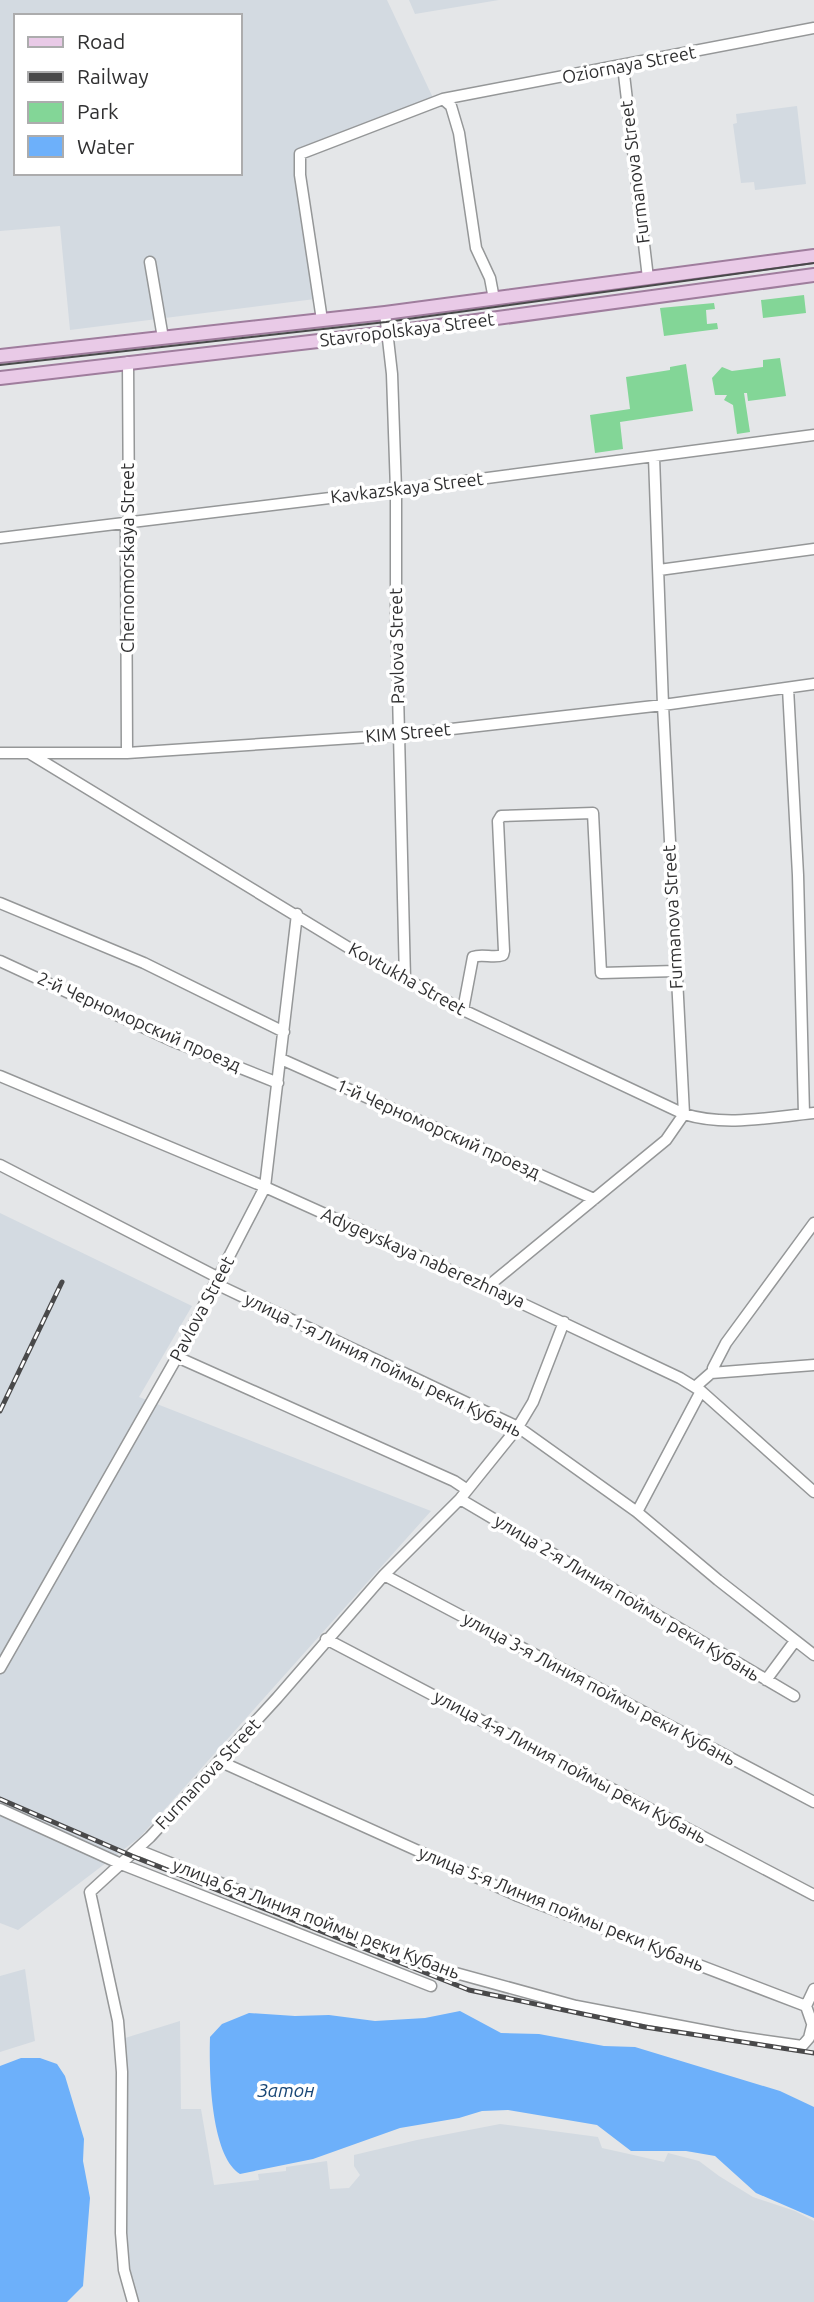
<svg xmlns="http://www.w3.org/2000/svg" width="814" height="2302" font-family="Ubuntu,sans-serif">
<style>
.built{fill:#d3dae1;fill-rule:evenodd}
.green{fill:#83d697}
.water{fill:#6db0fa}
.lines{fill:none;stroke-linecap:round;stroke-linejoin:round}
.minor-casing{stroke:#959798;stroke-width:13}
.major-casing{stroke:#9f7d9d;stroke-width:16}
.minor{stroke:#fff;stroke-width:10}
.major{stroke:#e9cae7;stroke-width:12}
.tram{stroke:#49494a;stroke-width:2}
.rail-casing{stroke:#49494a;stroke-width:5}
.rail{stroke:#fff;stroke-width:2.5;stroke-dasharray:8;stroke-linecap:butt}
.labels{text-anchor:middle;stroke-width:7;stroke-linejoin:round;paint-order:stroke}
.street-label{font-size:18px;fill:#303031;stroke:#fff}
.water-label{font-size:19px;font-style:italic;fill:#194776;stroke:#fff}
</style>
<rect width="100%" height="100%" fill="#e4e6e8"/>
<path class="built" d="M0 0H387L434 100 295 154 315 299 70 330 60 226 0 231ZM16 16H240V173H16Z
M409 0H499L415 14Z
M797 106 806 184 755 190 754 182 741 183 733 124 737 123 736 114Z
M0 1213 192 1306 139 1397 431 1511 140 1837 18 1930 0 1923Z
M25 1969 35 2041 0 2052V1976Z
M180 2021 181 2109H201L214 2185 259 2180 258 2174 286 2171V2167L327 2161 330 2189 349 2188 360 2175 354 2166V2155L417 2140 500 2124 598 2137 602 2148 629 2154 664 2162 668 2153 699 2161 719 2176 753 2197 795 2211 814 2221V2302H139L125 2253V2038Z"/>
<path class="green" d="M804 295 806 313 763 318 761 300Z
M714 303 715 309 706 310 707 324 717 323 718 329 664 336 660 308Z
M780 358 786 396 748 401 747 393H744L750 432 737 434 733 405 724 400 727 395H715L712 378 722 367 732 371 763 367V360Z
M686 364 693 411 620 422 623 449 595 453 590 415 630 409 626 377 670 370V367Z"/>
<path class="water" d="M460 2011 501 2033 539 2034 604 2046 635 2047 780 2091 814 2107V2218L756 2193 715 2156 686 2151H631L597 2125 508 2110 482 2111 459 2118 400 2128 313 2159 240 2174C210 2155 209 2069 210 2037L222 2024 249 2013 295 2016 329 2015 375 2021 425 2018Z
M21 2058H40L57 2064 65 2076 84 2139 83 2161 90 2198 83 2286 67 2302H0V2066Z"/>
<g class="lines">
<g class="minor-casing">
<path id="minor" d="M623 66 648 278
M443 99 814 28
M150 262 163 338
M385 313 392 374 396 490V611L405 979
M322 320 300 175V154L443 99 451 106 459 133 476 248 490 278 494 299
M0 538 404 489 814 435
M659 570 814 549
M788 688 798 875 804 1114
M0 753H127L399 735 663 705 814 684
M29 753 359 954 463 1010 684 1114C726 1127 771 1117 814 1113
M127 753 126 531 129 523 128 362
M0 903 144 963 284 1032
M0 961 175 1042 278 1083
M463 1010 473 957C483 953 493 959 503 955L504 951 498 821 501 816 593 813 601 973 676 971
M281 1059 594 1199
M0 1076 265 1187 487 1287 680 1378 701 1391 814 1492
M0 1165 219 1278
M216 1284 518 1427 637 1512 718 1580 814 1655
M487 1287 666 1140 684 1114 663 705 654 457
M177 1357 454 1481 466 1489
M713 1368 726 1343 814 1223
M695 1387 711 1373 814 1365
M460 1499 794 1696
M637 1512 701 1391
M384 1575 814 1802
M326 1639 814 1895
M0 1668 177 1357 265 1187 297 914
M766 1680 795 1641
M219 1761 518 1896 806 2006
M0 1809 121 1864 431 1986
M138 1850 380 1947 452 1972 576 2006 733 2036 802 2046 809 2038 812 2026
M806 2006 814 2029
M806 2006 814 1989
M133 2302 124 2270 121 2233 122 2072 118 2021 90 1892 150 1837 277 1698 384 1575 460 1499 518 1427 533 1402 564 1322"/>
</g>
<g class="major-casing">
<path id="major" d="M0 356 385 313 814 256
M0 378 387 333 814 275"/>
</g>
<use href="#minor" class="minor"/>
<use href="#major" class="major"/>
<path class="tram" d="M0 365 386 322 814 263"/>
<g class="rail-casing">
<path id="rail" d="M0 1411 62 1282
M0 1799 132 1856 469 1990 645 2027 814 2053"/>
</g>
<use href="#rail" class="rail"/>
</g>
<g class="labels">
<g class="street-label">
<text transform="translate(629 65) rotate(-11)" y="6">Oziornaya Street</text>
<text transform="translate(635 172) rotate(-97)" y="6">Furmanova Street</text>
<text transform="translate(407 330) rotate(-7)" y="6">Stavropolskaya Street</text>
<text transform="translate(407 488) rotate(-7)" y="6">Kavkazskaya Street</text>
<text transform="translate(128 558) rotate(-90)" y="6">Chernomorskaya Street</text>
<text transform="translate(397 646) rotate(-91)" y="6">Pavlova Street</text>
<text transform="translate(408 733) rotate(-5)" y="6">KIM Street</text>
<text transform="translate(673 917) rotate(-93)" y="6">Furmanova Street</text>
<text transform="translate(407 979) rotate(29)" y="6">Kovtukha Street</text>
<text transform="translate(139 1022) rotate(24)" y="6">2-й Черноморский проезд</text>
<text transform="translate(438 1129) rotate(24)" y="6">1-й Черноморский проезд</text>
<text transform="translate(423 1258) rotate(24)" y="6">Adygeyskaya naberezhnaya</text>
<text transform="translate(202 1309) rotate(-62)" y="6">Pavlova Street</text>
<text transform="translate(383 1365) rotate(26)" y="6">улица 1-я Линия поймы реки Кубань</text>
<text transform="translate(627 1598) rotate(31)" y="6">улица 2-я Линия поймы реки Кубань</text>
<text transform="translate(599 1689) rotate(28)" y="6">улица 3-я Линия поймы реки Кубань</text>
<text transform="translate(570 1767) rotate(28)" y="6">улица 4-я Линия поймы реки Кубань</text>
<text transform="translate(208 1774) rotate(-47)" y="6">Furmanova Street</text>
<text transform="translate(561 1909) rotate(22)" y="6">улица 5-я Линия поймы реки Кубань</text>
<text transform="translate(316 1919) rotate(21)" y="6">улица 6-я Линия поймы реки Кубань</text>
</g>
<g class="water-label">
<text x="286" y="2097">Затон</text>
</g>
</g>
<rect x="14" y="14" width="228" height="161" fill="#ffffff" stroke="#acacad" stroke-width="2"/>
<rect x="28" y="37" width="35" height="10" fill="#e9cae7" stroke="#acacad" stroke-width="2"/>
<text x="77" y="49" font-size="21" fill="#303031">Road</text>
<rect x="28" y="72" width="35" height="10" fill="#49494a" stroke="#acacad" stroke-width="2"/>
<text x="77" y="84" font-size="21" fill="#303031">Railway</text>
<rect x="28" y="102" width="35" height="21" fill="#83d697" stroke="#acacad" stroke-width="2"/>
<text x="77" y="119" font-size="21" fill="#303031">Park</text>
<rect x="28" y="136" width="35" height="21" fill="#6db0fa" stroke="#acacad" stroke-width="2"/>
<text x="77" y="154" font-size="21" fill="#303031">Water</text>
</svg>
